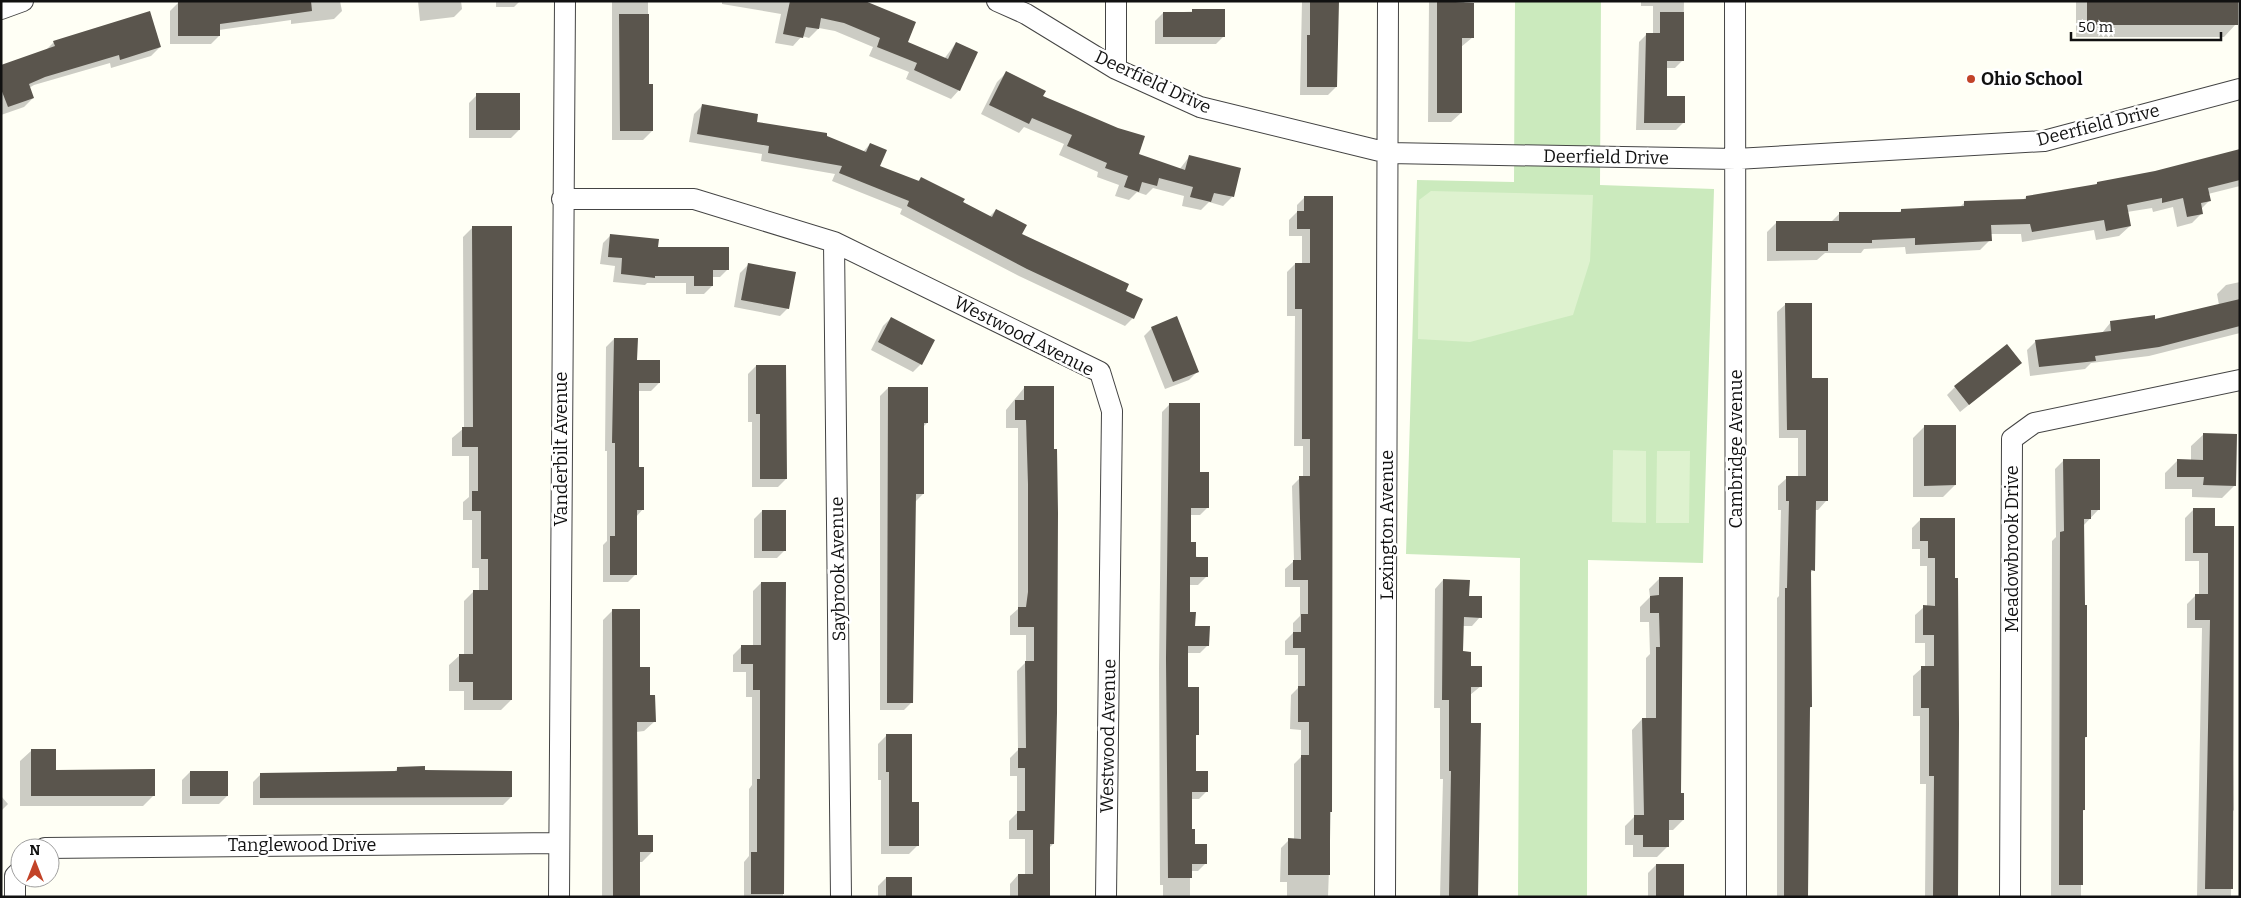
<svg xmlns="http://www.w3.org/2000/svg" width="2241" height="898" font-family="Bitter,serif">
<style>
.green{fill:#cbeabd}
.pitch{fill:#def2cf}
.shadow{fill:#0003}
.building{fill:#5a554d}
.lines{fill:none;stroke-linecap:round;stroke-linejoin:round}
.street-casing{stroke:#444;stroke-width:22}
.street{stroke:#fff;stroke-width:20}
.poi-dot{fill:#c24328;stroke:#fff;stroke-width:2}
.labels{text-anchor:middle;stroke-width:5;stroke-linejoin:round;paint-order:stroke}
.poi-label{font-size:18px;font-weight:bold;fill:#111;stroke:#fff;text-anchor:start}
.street-label{font-size:18px;fill:#111;stroke:#fff}
</style>
<rect width="100%" height="100%" fill="#fffff5"/>
<path class="green" d="M1515 1H1601L1600 185 1714 189 1703 563 1588 560 1587 897H1518L1520 558 1406 554 1417 180 1514 182Z"/>
<path class="pitch" d="M1431 191 1593 195 1590 261 1573 315 1470 342 1418 339 1419 200Z
M1613 450 1646 451V523L1612 522Z
M1657 451H1690L1689 523H1656Z"/>
<path class="shadow" d="M226 1H340L342 11 334 19 291 24V20L219 30V36L211 44H170V11L178 3H226Z
M418 1H461L462 9 454 17 420 21Z
M496 1H520L514 7H496Z
M612 1H648V86L652 131 643 140H612Z
M722 1H862L906 42 944 59 956 43 959 90 951 99 906 79 909 72 869 56 873 47 835 31 819 28 809 38 802 36 793 46 775 43 781 14 722 4Z
M1302 1H1337L1336 87 1328 95H1300Z
M1429 1H1464L1473 37 1461 47V113L1451 122H1428Z
M1641 1H1684L1683 60 1675 68H1666V97L1684 122 1676 130H1636L1639 42 1647 34H1653V6H1641Z
M2076 1H2236V24L2224 37H2076Z
M1224 10V36L1216 44H1155V21L1163 13Z
M54 42 160 47 151 56 111 68 110 63 34 85 29 88 33 98 24 107 1 115V66L46 50Z
M1006 73 1137 155 1179 170 1189 157 1232 197 1223 206 1209 202 1201 210 1182 206 1184 196 1153 188 1146 195 1137 192 1129 200 1115 196 1119 185 1097 177 1098 172 1059 155 1064 144 1024 127 1019 133 981 114 997 82Z
M477 95 519 130 511 138H469V103Z
M702 106 756 123 825 137 863 152 870 144 879 167 917 182 921 178 989 217 996 210 1020 235 1124 292 1133 318 1125 326 1019 276 900 214 902 209 832 181 835 174 761 161 762 154 689 142 694 114Z
M2240 150V186L2208 194 2210 200 2201 209 2202 213 2192 223 2177 227 2173 207 2153 212 2152 208 2127 212 2130 226 2119 236 2096 240 2094 230 2022 242 2021 234H1990V240L1980 250 1906 254 1905 247 1864 249 1861 253H1825L1817 260 1767 261V232L1777 222H1831L1840 213H1898L1902 210 1959 208 1965 202 2023 200 2026 197 2095 186 2097 183 2155 172Z
M1305 197H1331V812L1328 897H1287V882H1280L1281 848 1289 840H1294V764L1301 757V730L1290 729 1291 695 1298 688V655H1285V641L1293 633V623L1300 616V587H1285V569L1294 561 1292 486 1300 478H1303V446H1294L1295 316H1287V272L1295 264H1302V236H1289V220L1297 212V205Z
M473 227 511 700 501 710H464V691H449V665L459 656H464V601L474 591H479V568H472V520H463V502L469 497V456H452V438L464 428 463 237Z
M611 235 657 248 728 269 720 277H712V286L704 294H686V283H647L645 285 613 282 615 266 600 264 603 243Z
M748 265 788 308 780 316 734 307 740 273Z
M2240 282V333L2149 356 2091 363 2085 369 2030 376 2027 350 2036 341 2102 333 2111 322 2154 321 2219 305 2217 294 2226 285Z
M1786 304 1811 380 1826 501 1818 510H1815L1813 570 1810 573 1811 707 1808 710 1807 897H1777V598L1779 596 1781 510H1778V486L1787 478H1798V438H1779L1777 312Z
M891 318 921 364 913 372 871 350 883 326Z
M1152 328 1197 372 1189 380 1165 389 1144 336Z
M614 339 659 383 651 391H638V468L643 509 636 517V574L628 582H603V545L607 541V451H605L606 347Z
M756 366 786 479 778 487H752V422H748V374Z
M2012 370 1960 412 1947 395 1955 387Z
M888 388 927 423 923 427V494L915 502 912 702 904 710H880V396Z
M1024 388 1053 844 1049 848 1050 897H1010V884L1018 875H1025V839H1009V821L1017 813V776H1010V758L1018 750 1017 671 1026 662V635H1010V616L1018 609V428H1006V410Z
M1170 404 1198 473 1208 507 1200 515H1190V543L1206 577 1198 585H1189V613L1194 627 1208 645 1200 653H1187L1186 688 1198 734 1194 737V773L1207 791 1199 799H1190V830L1194 845 1206 863 1198 871H1190V897H1163V885H1160L1159 668 1162 412Z
M1925 426 1955 485 1943 497H1913V438Z
M2204 434 2234 486 2222 498 2192 497V489H2165V473L2177 461H2191V446Z
M2064 460 2099 509 2083 526 2086 737 2084 739V810L2081 812V897H2051L2052 541 2056 537 2055 469Z
M2194 509 2214 527 2232 705 2234 810 2232 812 2231 897H2197L2202 628H2187V604L2196 595H2199V561H2185V518Z
M762 511 785 550 777 558H754V519Z
M1921 519H1954L1957 897H1925L1926 784H1920V716H1913V676L1922 668H1925V643H1915V615L1924 607H1927V566H1920V549H1912V528Z
M1660 578 1683 820 1673 830H1668V846L1657 857H1633V845H1625V826L1634 817 1632 730 1642 719H1646V658L1650 654 1649 622H1640V607L1650 597 1649 589Z
M1443 580 1468 597 1480 617 1472 626H1463L1462 653 1481 686 1470 695 1478 897H1440L1443 779H1440V708H1434L1435 589Z
M761 583H785L783 897H744V862L749 856V789L752 785V697H746V672H733V655L741 647H753V591Z
M613 610 638 668 654 722 644 731 636 732 637 836 652 852 642 862H639V897H602L603 620Z
M886 736 911 803 917 846 909 854H881V780H878V744Z
M31 751 55 771 154 795 143 806H20V761Z
M398 768 424 771 511 797 503 805H253V782L261 774 393 773Z
M190 772 227 796 219 804H182V780Z
M1 796 8 804 1 811Z
M1656 865 1683 897H1648V873Z
M886 878 910 897H878V886Z"/>
<path class="building" d="M311 1 312 11 220 24V36H178V2Z
M790 1H865L916 22 908 42 948 59 956 42 978 52 960 91 914 70 917 63 877 47 880 38 844 23 821 18 819 29 806 27 803 38 783 34Z
M1310 1H1339L1337 87H1307V35H1310Z
M1437 1 1474 3V38H1462V113H1437Z
M2087 1H2238V25H2087Z
M1192 9H1225V37H1163V12H1192Z
M150 11 161 47 120 60 119 55 45 77 29 84 34 98 8 107 1 89V65L55 46 53 41Z
M1660 12H1684V61H1667V96H1685V123H1644L1646 33H1660Z
M619 14H649V84H653V131H620Z
M1006 71 1046 91 1043 96 1118 128 1145 136 1139 154 1185 170 1189 155 1241 168 1234 197 1214 193 1211 202 1190 197 1193 187 1159 178 1157 186 1142 182 1139 192 1124 187 1128 176 1105 168 1107 163 1067 146 1072 135 1032 118 1029 124 989 105Z
M476 93H520V130H476Z
M702 104 758 114 757 122 827 133V136L866 152 870 143 887 150 880 166 919 181 921 177 965 199 963 202 992 217 996 209 1027 225 1022 234 1129 284 1126 291 1143 299 1134 319 1027 269 907 206 909 201 839 173 842 166 768 153 769 146 697 134Z
M2240 149V180L2208 188 2211 201 2201 203 2203 214 2187 217 2183 198 2162 203V198L2127 205 2131 226 2106 231 2104 220 2032 232 2030 224 1991 225 1992 241 1915 245V238L1872 240V243H1828V251H1776V221H1839V212H1901V209L1964 206V201L2026 199V196L2097 184V182L2155 171Z
M1304 196H1333L1332 812H1330V875H1288V838L1301 839V755H1309V722H1298V686H1305V648H1293V632H1301V614H1308V580H1293V560H1301L1299 476H1310V439H1302V309H1295V263H1310V229H1297V211H1304Z
M472 226H512V700H473V682H459V654H473V590H488V559H481V511H472V491H478V447H462V427H473Z
M610 234 659 239 658 247H729V270H713V286H694V276H655V278L621 274 622 258 608 257Z
M748 263 796 272 789 309 741 300Z
M2240 299V326L2159 347 2095 356 2096 361 2039 367 2035 340 2111 331 2110 321 2155 315V319Z
M1785 303H1812V378H1828V501H1816L1815 571 1811 570 1812 707H1810L1808 897H1784L1785 588H1787L1789 501H1786V476H1806V430H1787Z
M1177 316 1199 372 1173 382 1151 327Z
M891 317 935 340 922 365 878 342Z
M614 338H638L637 360H660V383H639V467H644V510H637V575H610V536H615V443H612Z
M2007 344 2022 363 1969 405 1954 386Z
M756 365H786L787 479H760V414H756Z
M1024 386H1054V449H1057L1058 513 1057 713 1054 844H1050V897H1018V874H1033V830H1017V811H1025V768H1018V748H1026L1025 661H1034V627H1018V607H1026L1028 592V484L1026 420H1015V400H1024Z
M888 387H928V423H924V494H916L913 703H887Z
M1169 403H1200V472H1209V508H1191V542H1196V557H1208V577H1190V612H1196L1195 626H1210L1209 646H1188V687H1199V735H1196V771H1208V792H1192V829H1195V844H1207V864H1192V878H1168L1166 659Z
M1924 425H1956V485L1924 486Z
M2203 433 2237 434 2236 486 2203 485 2204 477H2177V459L2203 460Z
M2063 459H2100V510H2091V519H2084L2085 605H2087V737H2085V810H2083V885H2059L2060 532 2064 531Z
M2193 508H2215V526H2234L2233 889H2205L2210 620H2195V594H2208V553H2193Z
M762 510H786V551H762Z
M1920 518H1955V578H1958L1959 724 1958 897H1933L1934 776H1929V708H1921V666H1934V635H1923V605L1935 606V558H1928V541H1920Z
M1659 577H1683L1681 793H1684V820H1669V847H1643V835H1634V815H1644L1642 718H1656V647H1660L1659 613H1650V596L1659 595Z
M1443 579 1470 580 1469 596H1482V618L1464 617 1463 651 1471 652V666H1482V687H1471V723H1481L1478 897H1449L1451 771H1449V700H1442Z
M761 582H786L784 894H751V852H757V779H760V690H753V664H741V645H761Z
M612 609H640V667H650V695H655L656 722H637L638 835H653V852H640V897H613Z
M886 734H912V802H919V846H889V772H886Z
M31 749H56V770L155 769V796H31Z
M425 766V770L512 771V797L260 798V773L397 771V767Z
M190 771H228V796H190Z
M1656 864H1684V897H1656Z
M886 877H912V897H886Z"/>
<g class="lines">
<g class="street-casing">
<path id="street" d="M997 1 1026 14 1116 69 1200 107 1388 153 1736 159 2044 141 2240 89
M1735 1 1736 897
M1 9 23 1
M1116 69V1
M562 199H694L834 242 1100 372 1112 411 1106 897
M834 242 841 897
M45 848 559 843
M15 897V876L20 871
M559 897 565 1
M1385 897 1388 1
M2010 897 2012 439 2034 423 2240 380"/>
</g>
<use href="#street" class="street"/>
</g>
<circle class="poi-dot" cx="1971" cy="79" r="5"/>
<g class="labels">
<g class="poi-label">
<text x="1981" y="85">Ohio School</text>
</g>
<g class="street-label">
<text transform="translate(1153 82) rotate(25)" y="6">Deerfield Drive</text>
<text transform="translate(2098 125) rotate(-14)" y="6">Deerfield Drive</text>
<text transform="translate(1606 157) rotate(1)" y="6">Deerfield Drive</text>
<text transform="translate(1024 336) rotate(27)" y="6">Westwood Avenue</text>
<text transform="translate(561 449) rotate(-90)" y="6">Vanderbilt Avenue</text>
<text transform="translate(1736 449) rotate(-90)" y="6">Cambridge Avenue</text>
<text transform="translate(1387 525) rotate(-90)" y="6">Lexington Avenue</text>
<text transform="translate(2012 549) rotate(-90)" y="6">Meadowbrook Drive</text>
<text transform="translate(838 569) rotate(-91)" y="6">Saybrook Avenue</text>
<text transform="translate(1108 736) rotate(-89)" y="6">Westwood Avenue</text>
<text x="302" y="851">Tanglewood Drive</text>
</g>
</g>
<rect width="2241" height="898" fill="none" stroke="#111111" stroke-width="5"/>
<g transform="translate(35 863)"><circle r="24" fill="#ffffff" stroke="#a0a0a0"/>
<path d="M0-4L9 19L0 12L-9 19Z" fill="#c24328"/>
<text y="-8" font-size="14" font-weight="bold" text-anchor="middle" fill="#111111">N</text>
</g>
<path d="M2071 32v8h150v-8" fill="none" stroke="#111111" stroke-width="2.5"/>
<text x="2078" y="32" font-size="15" fill="#111111" stroke="#ffffff" stroke-width="4" paint-order="stroke">50 m</text>
</svg>
